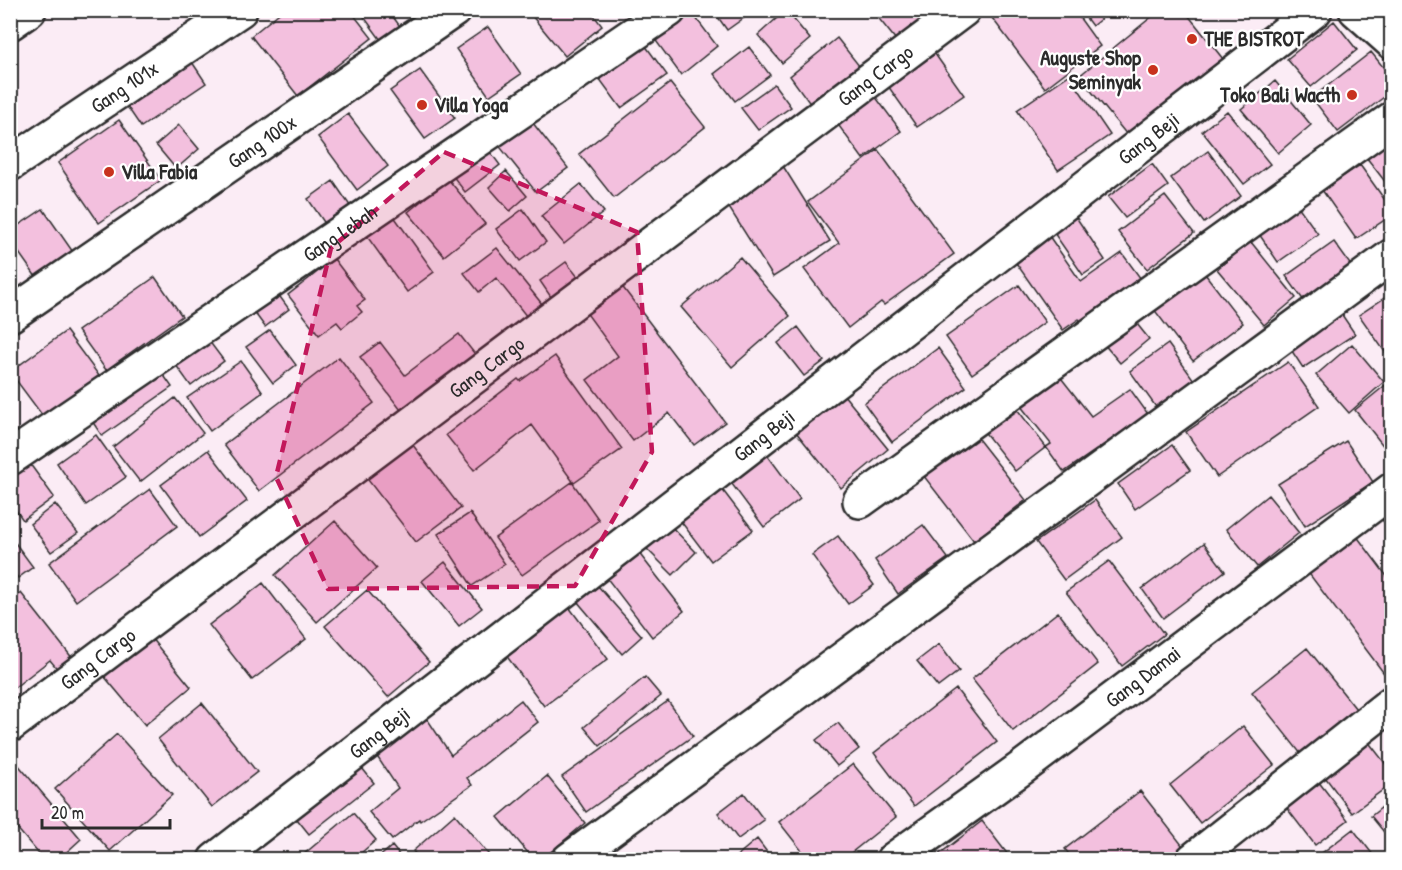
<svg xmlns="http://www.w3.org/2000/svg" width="1402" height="870" font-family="'Patrick Hand',sans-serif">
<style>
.building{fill:#f3c0de;stroke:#2b2b2b;stroke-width:1.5}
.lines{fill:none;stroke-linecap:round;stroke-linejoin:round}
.street-casing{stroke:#2b2b2b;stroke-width:38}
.secondary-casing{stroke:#2b2b2b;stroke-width:38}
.street{stroke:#fff;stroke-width:33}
.secondary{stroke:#fff;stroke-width:33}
.marked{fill:#c2185b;fill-opacity:0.2;stroke:#c2185b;stroke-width:4.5;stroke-dasharray:12 8;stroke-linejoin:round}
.poi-dot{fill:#c8321e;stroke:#fff;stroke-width:2}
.labels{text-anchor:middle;stroke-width:4.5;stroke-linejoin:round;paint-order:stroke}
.poi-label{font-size:21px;font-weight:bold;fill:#2b2b2b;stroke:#fff;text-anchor:start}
.street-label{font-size:21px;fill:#2b2b2b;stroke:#fff}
</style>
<rect width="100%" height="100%" fill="#fbecf5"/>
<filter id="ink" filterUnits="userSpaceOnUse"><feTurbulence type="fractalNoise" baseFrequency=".0167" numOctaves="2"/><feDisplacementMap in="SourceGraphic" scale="12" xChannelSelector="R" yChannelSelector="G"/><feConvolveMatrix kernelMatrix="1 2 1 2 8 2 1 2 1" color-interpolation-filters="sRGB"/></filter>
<g filter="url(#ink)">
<path class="building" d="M283 10H350L372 38 298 96 251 36Z
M359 10H388L405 33 386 47Z
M539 10H590L602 26 565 56 532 16Z
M682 10H690L717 46 681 75 651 34Z
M713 10H755L727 30Z
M786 10 810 39 782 63 758 35Z
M872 10H933L896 40Z
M986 10H1074L1100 46 1045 88Z
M1080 10H1112L1092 26Z
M1160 10H1184L1227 64 1132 141 1079 76Z
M1334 21 1357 50 1311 87 1287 59Z
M488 27 521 74 489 96 456 49Z
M837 38 860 67 811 105 790 76Z
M645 45 667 75 621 108 599 78Z
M749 47 770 75 735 101 714 74Z
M1371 52 1392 78V91L1338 132 1312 98Z
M935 54 964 95 917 127 888 86Z
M188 56 206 83 141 127 122 99Z
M420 70 455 118 425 139 390 91Z
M1069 75 1110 135 1058 170 1017 110Z
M1275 81 1311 125 1278 153 1241 109Z
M670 83 705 127 614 198 579 154Z
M774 84 791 107 758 130 741 108Z
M869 88 901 131 863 159 831 115Z
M1227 111 1270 164 1244 184 1202 131Z
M348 114 388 166 357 190 318 137Z
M529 118 568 168 536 192 497 143Z
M119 120 161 180 99 223 58 163Z
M179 125 199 149 176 169 156 145Z
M1392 138V187L1390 188 1363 153Z
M485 145 500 165 465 192 449 171Z
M878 150 954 254 884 305 881 302 848 328 804 269 839 243 808 202Z
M1208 151 1241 196 1204 223 1171 178Z
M778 158 830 241 773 277 721 195Z
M1152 164 1168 186 1125 218 1108 197Z
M1360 165 1392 210V215L1356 239 1322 190Z
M506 171 527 196 510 211 489 187Z
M448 179 485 224 444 256 408 212Z
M333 181 353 210 328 228 308 199Z
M581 184 604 212 564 244 541 216Z
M1165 196 1194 233 1147 269 1118 232Z
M1298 206 1318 234 1278 262 1259 234Z
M43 209 73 252 36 277 10 240V231Z
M523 209 546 242 520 261 496 229Z
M393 215 434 272 407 292 366 235Z
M1076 217 1105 260 1083 275 1054 233Z
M1049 236 1081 282 1122 253 1141 279 1081 322 1079 319 1063 330 1014 260Z
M1251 242 1296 298 1264 325 1217 269Z
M1334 242 1352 267 1304 301 1286 276Z
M497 248 542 304 527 317 496 278 479 292 464 273Z
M740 257 790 316 732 367 681 307Z
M334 259 365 300 357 306 362 312 342 328 337 322 319 335 288 295Z
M566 262 583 283 555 303 540 281Z
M1202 270 1243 323 1193 361 1153 308Z
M155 277 182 316 106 370 78 331Z
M621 285 725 422 694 445 669 413 633 441 587 380 618 356 585 311Z
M1019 285 1045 322 972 374 946 337Z
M272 286 289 309 265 327 248 304Z
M1392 293V362L1359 315Z
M1338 309 1355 334 1303 368 1286 342Z
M1133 319 1149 339 1120 363 1103 343Z
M798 327 824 361 804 376 778 343Z
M270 330 296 365 273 383 246 347Z
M66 331 100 377 45 419 10 372Z
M459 334 478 358 404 414 360 357 380 342 405 375Z
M206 337 224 361 191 386 173 361Z
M1168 344 1199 387 1161 414 1130 371Z
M1352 344 1384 382 1349 413 1316 375Z
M938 348 966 387 892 442 864 403Z
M555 356 622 449 574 483 532 425 474 470 446 435 518 379 520 381Z
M339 357 374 403 259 491 224 445Z
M241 361 263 392 210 431 187 398Z
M1288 362 1319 406 1217 477 1186 432Z
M158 367 172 387 102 436 88 415Z
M1058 374 1091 416 1130 389 1148 414 1064 472 1046 447 1051 444 1020 405Z
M1388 383 1392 388V443L1385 448 1355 410Z
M839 389 888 449 841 488 792 427Z
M175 398 203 433 140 482 113 447Z
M1014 405 1046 447 1015 471 982 429Z
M96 435 126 477 86 505 57 463Z
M975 435 1026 500 974 541 923 475Z
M406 436 461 508 416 542 361 471Z
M1346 441 1373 482 1305 526 1278 484Z
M760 445 800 499 764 527 723 472Z
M1172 445 1190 470 1135 509 1118 484Z
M208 450 247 501 199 537 161 485Z
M30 464 54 497 23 520 10 502V478Z
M572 482 599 520 522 575 495 538Z
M721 488 753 530 711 561 679 519Z
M150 489 177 526 76 601 49 563Z
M1268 495 1299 533 1257 567 1226 529Z
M1095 500 1122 537 1064 580 1036 542Z
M55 504 78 533 51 552 30 524Z
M470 513 505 564 472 586 438 534Z
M1392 515V532L1383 521Z
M663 518 696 552 673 575 639 541Z
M335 521 377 568 317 622 275 575Z
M923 525 948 558 898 594 875 560Z
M1353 531 1392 583V684L1304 567Z
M10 536 33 567 18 578 10 568Z
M838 536 874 585 848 604 812 555Z
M1204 543 1225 571 1163 618 1142 589Z
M638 552 684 611 652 637 606 577Z
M1109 561 1164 634 1122 666 1066 592Z
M445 562 482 608 459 626 422 581Z
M591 578 642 636 622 654 571 594Z
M263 583 306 639 252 680 209 625Z
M367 590 429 662 388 697 325 626Z
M21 593 73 659 59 671 50 660 10 691V601Z
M569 607 608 659 544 706 505 654Z
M1058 612 1098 664 1013 731 972 679Z
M146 632 191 687 145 725 99 670Z
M939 644 959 671 938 687 917 661Z
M1307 648 1360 714 1305 759 1252 692Z
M645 677 661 696 600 746 584 727Z
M956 689 997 742 914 806 874 753Z
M521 700 538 722 467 778 472 785 420 821 419 819 392 840 369 812 398 788 374 752 426 717 451 755Z
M668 701 693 736 586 812 562 777Z
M202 703 257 772 212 807 158 739Z
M838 723 859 749 837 766 816 740Z
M1243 726 1274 765 1200 823 1170 785Z
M117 734 172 795 110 851 55 789Z
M1367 740 1392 772V783L1352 813 1322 773Z
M10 755 81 839 58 860H44L10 820Z
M853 764 896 817 842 860H809L779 822Z
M362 768 374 783 309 834 297 819Z
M547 776 585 823 541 860H534L498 817Z
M1318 781 1348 820 1315 845 1285 806Z
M1140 791 1186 850 1173 860H1073L1065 849Z
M744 793 764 820 738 839 718 813Z
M1392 799V842L1371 816Z
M353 813 376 840 353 860H297Z
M455 814 493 860H420L413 851Z
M982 821 1012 860H939L937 856Z
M1353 829 1377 860H1327L1322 853Z
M757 839 773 860H732Z
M392 846 403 860H376Z"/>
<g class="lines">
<g class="street-casing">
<g id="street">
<path d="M10 23 29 10"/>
<path id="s1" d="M10 164 240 10"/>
<path id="s2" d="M10 315 454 10"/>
<path id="s3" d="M10 458 669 10"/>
<path d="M860 501 1392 119"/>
<path id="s4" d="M10 725 963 10"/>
<path id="s5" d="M215 860 1315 10"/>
<path d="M569 860 1392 256"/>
<path id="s6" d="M893 860 1023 767 1392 490"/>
<path d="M1193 860 1392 703"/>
</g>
</g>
<g class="secondary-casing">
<path id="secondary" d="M1356 10 1392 42"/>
</g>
<use href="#street" class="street"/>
<use href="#secondary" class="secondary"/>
</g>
</g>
<path class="marked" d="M444 152 637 232 652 452 575 586 328 589 276 477 331 248Z"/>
<g class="poi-dot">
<circle cx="1192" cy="39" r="6"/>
<circle cx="1153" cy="70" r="6"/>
<circle cx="1352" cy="95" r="6"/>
<circle cx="422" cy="105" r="6"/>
<circle cx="109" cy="172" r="6"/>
</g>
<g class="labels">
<g class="poi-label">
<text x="1204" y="46">THE BISTROT</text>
<text x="1141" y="65" text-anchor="end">Auguste Shop<tspan x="1141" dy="24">Seminyak</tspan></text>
<text x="1340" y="102" text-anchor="end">Toko Bali Wacth</text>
<text x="434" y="112">Villa Yoga</text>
<text x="121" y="179">Villa Fabia</text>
</g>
<g class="street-label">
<text dy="7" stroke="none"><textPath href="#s4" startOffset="1082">Gang Cargo</textPath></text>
<text dy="7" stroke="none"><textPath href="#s1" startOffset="138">Gang 101x</textPath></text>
<text dy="7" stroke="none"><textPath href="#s5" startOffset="1180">Gang Beji</textPath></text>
<text dy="7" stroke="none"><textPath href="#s2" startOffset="306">Gang 100x</textPath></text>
<text dy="7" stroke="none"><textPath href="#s3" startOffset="399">Gang Lebah</textPath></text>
<text dy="7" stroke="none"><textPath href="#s4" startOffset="596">Gang Cargo</textPath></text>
<text dy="7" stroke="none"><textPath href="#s5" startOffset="694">Gang Beji</textPath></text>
<text dy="7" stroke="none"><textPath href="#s4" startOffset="110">Gang Cargo</textPath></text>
<text dy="7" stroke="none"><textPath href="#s6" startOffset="310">Gang Damai</textPath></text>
<text dy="7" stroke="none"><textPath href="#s5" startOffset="208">Gang Beji</textPath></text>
</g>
</g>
<rect width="1402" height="870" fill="none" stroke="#fff" stroke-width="36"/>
<rect x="18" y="18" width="1366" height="834" fill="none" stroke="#2b2b2b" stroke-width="2" filter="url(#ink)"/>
<path d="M42 819v9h128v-9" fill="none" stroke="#2b2b2b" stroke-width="3"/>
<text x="51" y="819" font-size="18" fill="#2b2b2b" stroke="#ffffff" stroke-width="4.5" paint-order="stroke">20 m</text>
</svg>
